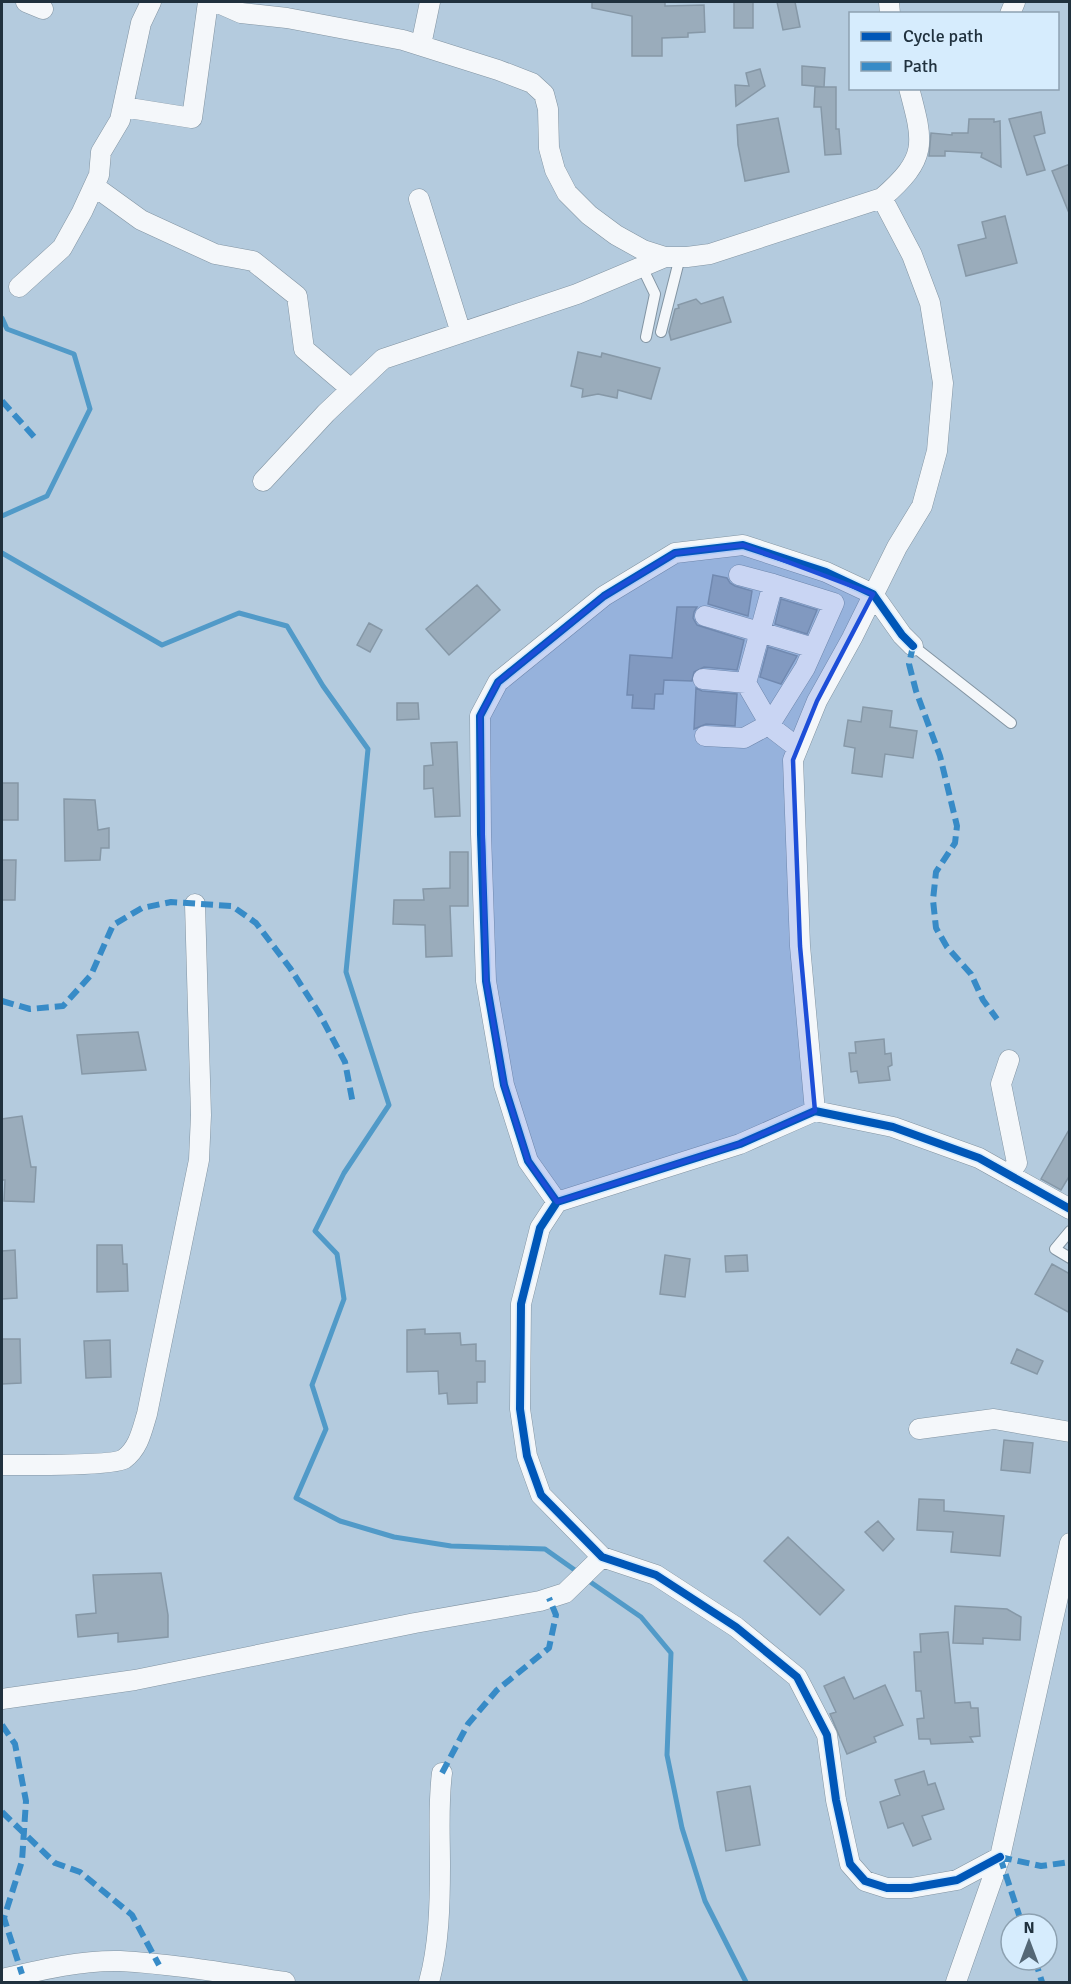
<svg xmlns="http://www.w3.org/2000/svg" width="1071" height="1984" font-family="Signika,sans-serif">
<style>
.lines{fill:none;stroke-linecap:round;stroke-linejoin:round}
.stream{stroke:#519ac8;stroke-width:5}
.building{fill:#9aacbb;stroke:#8698a7;stroke-width:1.5}
.service-casing{stroke:#8294a2;stroke-width:12}
.minor-casing{stroke:#8294a2;stroke-width:21}
.service{stroke:#f4f7fa;stroke-width:10}
.minor{stroke:#f4f7fa;stroke-width:20}
.quiet{stroke:#378bc7;stroke-width:6;stroke-dasharray:12 6;stroke-linecap:butt}
.cycleway-casing{stroke:#d6ecfd;stroke-width:11}
.cycleway{stroke:#0057b8;stroke-width:8}
.marked{fill:#1d4ed8;fill-opacity:0.2;stroke:#1d4ed8;stroke-width:4.5;stroke-linejoin:round}
</style>
<rect width="100%" height="100%" fill="#b4cbde"/>
<g class="lines">
<path class="stream" d="M2 318 7 329 74 354 90 409 47 496 2 516
M2 553 162 645 239 613 287 626 323 686 368 749 346 972 389 1105 344 1173 315 1231 337 1254 344 1299 312 1385 326 1429 296 1498 340 1521 394 1537 451 1546 545 1549 579 1573
M586 1579 641 1617 671 1653 667 1755 682 1828 705 1901 746 1982"/>
</g>
<path class="building" d="M592 2H665V6L704 5 705 32 688 33V37L662 38V56H632V16L592 8Z
M734 2H753V28H734Z
M777 2H795L800 27 783 30Z
M802 66 825 68 824 87 802 85Z
M760 69 765 86 736 106 735 85 749 86 746 73Z
M815 87H836V129H839L841 154 825 155 821 107H814Z
M1041 112 1045 133 1034 136 1045 170 1027 175 1009 119Z
M778 118 789 172 745 181 738 145 737 125Z
M969 119H994V122L1000 121 1001 167 981 157 982 153 945 151V156H929L931 133 952 135V133H968Z
M1070 164V213H1069L1052 171Z
M1005 216 1017 263 966 276 958 245 986 238 982 222Z
M723 297 731 322 671 340 669 332 675 309 679 308 678 305 696 299 701 304Z
M578 352 601 357 602 353 660 368 651 399 618 390 617 398 598 394 582 397 583 389 571 386Z
M713 575 727 578 730 583 735 586 752 591 748 616 708 604Z
M477 585 500 610 449 655 426 629Z
M781 599 817 610 807 634 775 624Z
M677 607H697L694 612 693 618 697 625 744 640 737 670 704 667 694 672 692 681 664 680 663 694H655L654 709 632 708 633 695H627L630 655 672 658Z
M369 623 382 630 370 652 357 645Z
M768 647 797 656 781 684 760 677Z
M696 688 702 691 737 694 735 726 706 724 694 729Z
M397 703H418L419 719 397 720Z
M863 707 892 711 890 727 917 731 913 758 885 754 882 777 852 773 855 748 844 746 848 720 861 722Z
M457 742 460 816 435 817 433 788 424 789V766L433 765 431 743Z
M2 783H18V820H2Z
M64 799 95 800 98 830 109 828V848H101L100 860 65 861Z
M450 852H468V906H450L452 956 426 957 425 925 393 924 394 900H424L423 889 450 888Z
M2 860H16L15 900H2Z
M138 1032 146 1070 82 1074 77 1035Z
M884 1039 885 1054 891 1053 892 1065 888 1067 890 1080 859 1083 857 1071 851 1072 849 1053H856L855 1042Z
M22 1116 31 1167H36L34 1202 4 1201 5 1180H2V1119Z
M1070 1128V1175L1061 1190 1041 1179Z
M97 1245H122L123 1264H127L128 1291 97 1292Z
M15 1250 17 1298 2 1299V1251Z
M665 1255 690 1259 685 1297 660 1294Z
M747 1255 748 1271 726 1272 725 1256Z
M1052 1264 1070 1274V1313L1035 1294Z
M425 1329V1334L460 1333 461 1345 476 1344V1361H485V1382H477V1403L448 1404 447 1393 439 1394 438 1371 407 1372V1330Z
M2 1339H20L21 1383 2 1384Z
M110 1340 111 1377 86 1378 84 1341Z
M1017 1349 1043 1361 1037 1374 1011 1363Z
M1004 1440 1033 1443 1030 1473 1001 1470Z
M919 1499 944 1500V1511L1004 1516 1000 1556 951 1552 953 1532 917 1530Z
M878 1521 894 1539 883 1551 865 1532Z
M788 1537 844 1590 820 1615 764 1561Z
M161 1573 168 1615V1637L118 1642V1633L78 1637 76 1615 96 1613 93 1575Z
M955 1606 1007 1609 1021 1617 1020 1640 983 1638V1644L953 1643Z
M948 1632 955 1703 970 1702 971 1708H978L980 1736 970 1737 973 1742 931 1744 930 1739H919L917 1719 924 1718 921 1691H916L914 1652H921L920 1634Z
M844 1677 854 1699 885 1685 903 1725 874 1737 876 1742 847 1754 830 1714 836 1712 824 1686Z
M924 1771 928 1785 935 1783 944 1809 922 1816 931 1839 913 1846 903 1823 888 1828 880 1802 900 1795 895 1780Z
M750 1786 760 1845 726 1851 717 1792Z"/>
<g class="lines">
<g class="service-casing">
<path id="service" d="M642 267 655 294 646 337
M661 332 680 257
M913 646 1011 723
M1070 1231 1055 1249 1070 1258"/>
</g>
<g class="minor-casing">
<path id="minor" d="M26 2 43 9
M216 2 241 13 287 18 403 40 498 70 532 83 544 94 548 109 549 148 555 170 567 193 589 215 616 235 643 250 665 257H687L710 254 882 198C928 158 924 144 909 88
M889 2 890 14
M1010 14 1015 2
M421 45 430 2
M123 107 192 118 208 2
M94 186 141 220 215 254 253 261 297 296 304 349 351 389
M419 199 461 333
M19 287 62 248 82 212 99 175 101 152 120 120 141 23 151 2
M263 481 326 413 383 359 577 294 665 257
M773 584 746 683 772 728 798 748
M705 616 814 648
M703 679 746 683
M705 736 744 738 770 724 805 668 834 603 773 584 739 575
M815 1111 800 946 793 760 817 701 852 638 897 547 922 506 937 451 943 383 930 303 912 255 882 198
M1009 1175 1017 1163 1001 1084 1009 1060
M557 1202 528 1161 504 1085 486 981 481 834 480 716 498 682 604 596 675 553 743 545 826 572 873 594 902 635 913 646
M919 1429 994 1419 1070 1432
M2 1465C21 1465 113 1466 124 1459 139 1448 142 1430 147 1414L199 1160 201 1115 195 904
M2 1699 135 1680 415 1623 540 1601 565 1593 602 1557
M1000 1857 957 1880 911 1888H887L865 1881 850 1864 836 1800 827 1735 797 1677 736 1627 656 1575 602 1557 541 1495 527 1456 520 1409 521 1304 540 1228 557 1202 740 1144 815 1111 893 1127 979 1158 1070 1209
M2 1979C40 1970 80 1960 120 1961 175 1964 231 1974 285 1982
M429 1982C439 1946 440 1904 440 1866 440 1835 438 1804 442 1773
M956 1982 1000 1857 1070 1543"/>
</g>
<use href="#service" class="service"/>
<use href="#minor" class="minor"/>
<path class="quiet" d="M2 401 36 439
M913 646 909 664 916 691 940 756 957 826 955 843 936 872 933 900 936 928 947 947 971 974 983 1000 997 1019
M2 1001 30 1009 63 1006 91 975 113 925 142 908 171 902 232 906 256 923 290 968 319 1013 345 1062 353 1104
M2 1725 15 1744 26 1801 22 1861 4 1918 22 1974
M442 1773 468 1724 497 1690 549 1648 556 1615 549 1598
M2 1812 55 1863 80 1872 132 1915 159 1965
M1000 1857 1041 1866 1070 1862
M1000 1857 1022 1924
M1035 1960 1042 1982"/>
<g class="cycleway-casing">
<path id="cycleway" d="M557 1202 528 1161 504 1085 486 981 481 834 480 716 498 682 604 596 675 553 743 545 826 572 873 594 902 635 913 646
M1000 1857 957 1880 911 1888H887L865 1881 850 1864 836 1800 827 1735 797 1677 736 1627 656 1575 602 1557 541 1495 527 1456 520 1409 521 1304 540 1228 557 1202 740 1144 815 1111 893 1127 979 1158 1070 1209"/>
</g>
<use href="#cycleway" class="cycleway"/>
</g>
<path class="marked" d="M743 545 873 594 817 701 793 760 800 946 815 1111 740 1144 557 1202 528 1161 504 1085 486 981 480 716 498 682 604 596 675 553Z"/>
<rect width="1071" height="1984" fill="none" stroke="#20313e" stroke-width="6"/>
<rect x="849" y="12" width="210" height="78" fill="#d6ecfd" stroke="#8da1b1" stroke-width="1.5"/>
<rect x="861" y="32" width="30" height="9" fill="#0057b8" stroke="#8da1b1" stroke-width="1.5"/>
<text x="903" y="42" font-size="18" fill="#20313e">Cycle path</text>
<rect x="861" y="62" width="30" height="9" fill="#378bc7" stroke="#8da1b1" stroke-width="1.5"/>
<text x="903" y="72" font-size="18" fill="#20313e">Path</text>
<g transform="translate(1029 1942)"><circle r="28" fill="#d6ecfd" stroke="#8da1b1" stroke-width="1.5"/>
<path d="M0-4.5L10 22L0 15L-10 22Z" fill="#546776"/>
<text y="-9" font-size="16" font-weight="bold" text-anchor="middle" fill="#20313e">N</text>
</g>
</svg>
